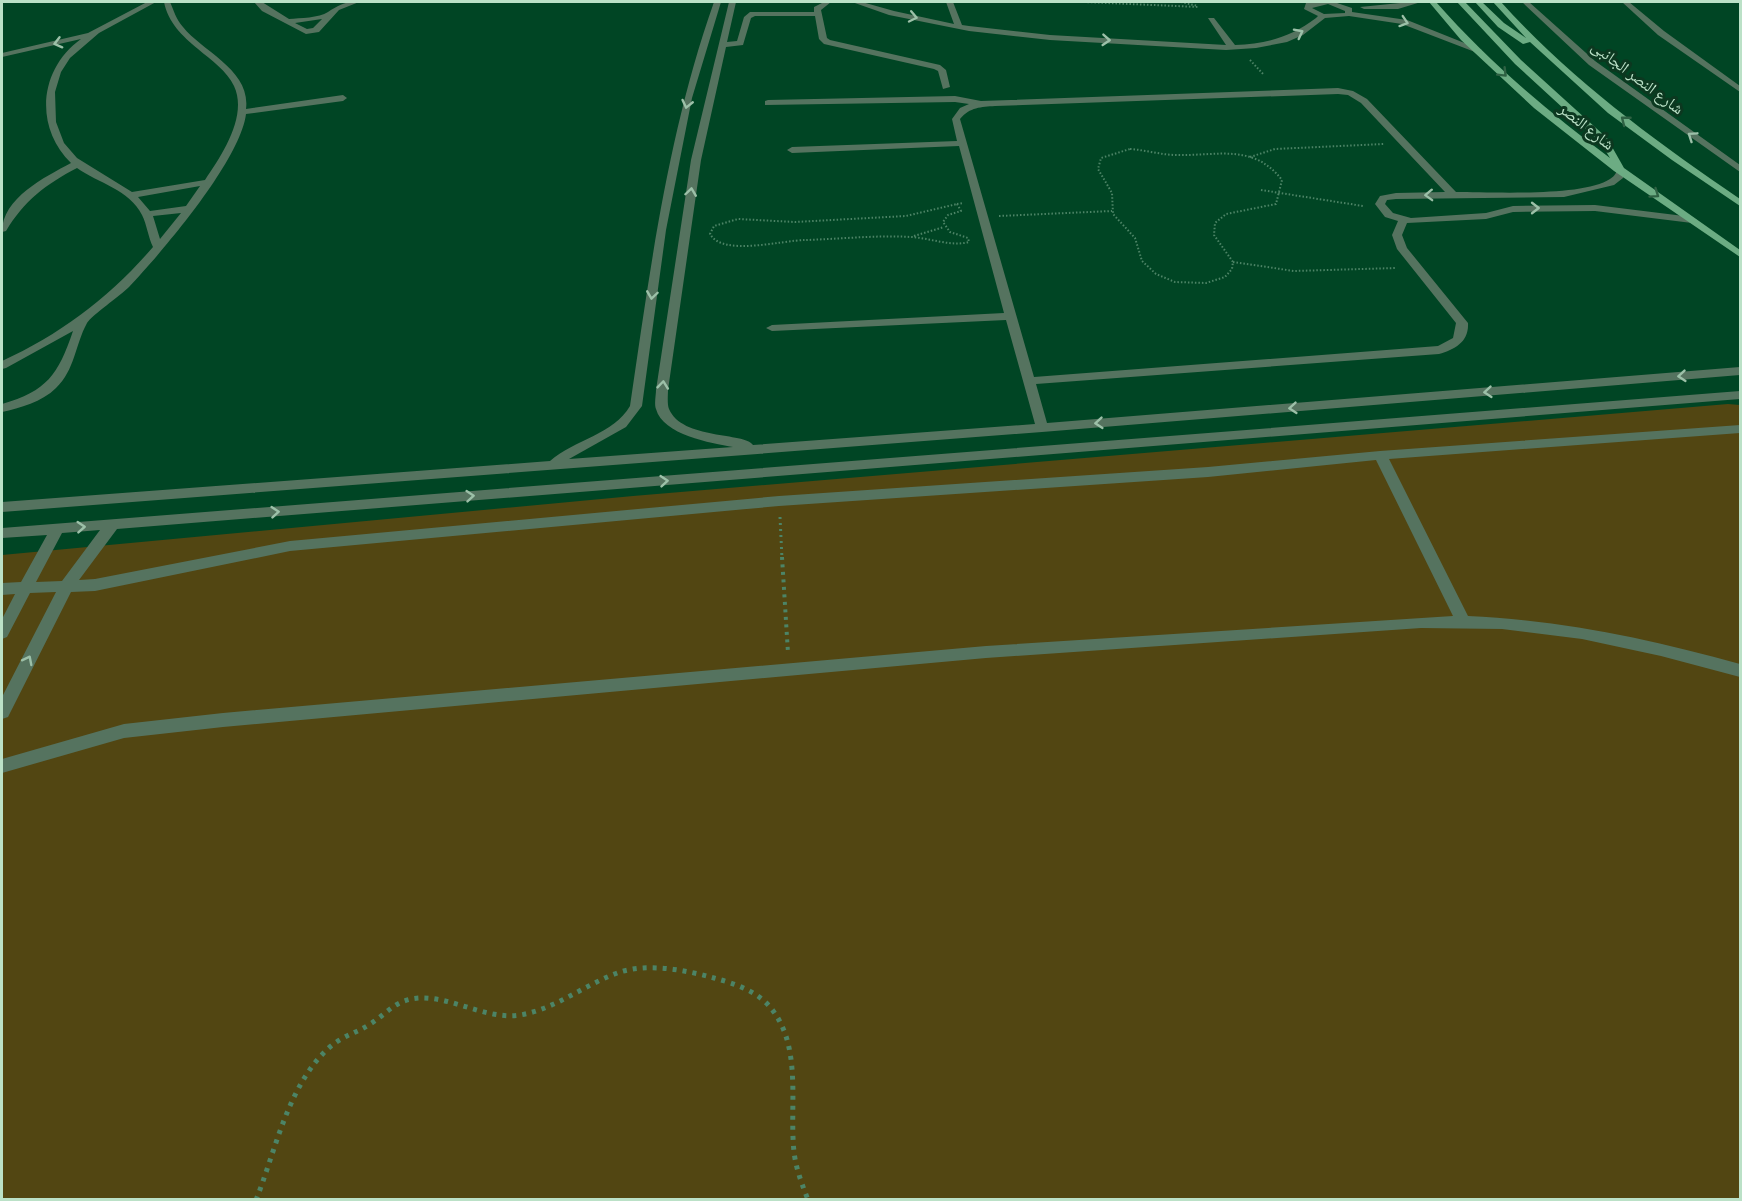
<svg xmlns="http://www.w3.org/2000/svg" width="1742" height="1201" font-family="Georgia,'Noto Naskh Arabic',serif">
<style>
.green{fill:#524612}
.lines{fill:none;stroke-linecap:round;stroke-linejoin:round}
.path-far3{stroke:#4c8466;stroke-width:2;stroke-dasharray:1.5 2;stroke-linecap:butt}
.path-far2{stroke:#4c8466;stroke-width:3;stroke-dasharray:2 4;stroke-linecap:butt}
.path-far1{stroke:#4c8466;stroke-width:4;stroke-dasharray:3 4.5;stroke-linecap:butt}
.path{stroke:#4c8466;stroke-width:5;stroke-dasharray:4 6;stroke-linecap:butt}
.minor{fill:#55735f;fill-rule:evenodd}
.major{fill:#6cac83;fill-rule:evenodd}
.oneway{stroke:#9cc0a8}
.oneway2{stroke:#2e6143}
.labels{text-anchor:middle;stroke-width:6;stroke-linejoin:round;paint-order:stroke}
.far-street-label{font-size:16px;fill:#bbe1c7;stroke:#0c3820}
</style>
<rect width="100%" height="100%" fill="#004524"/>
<path class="green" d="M1728 404 1740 405V1199L2 1200V555L633 496Z"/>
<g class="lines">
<path class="path-far3" d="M1084 2 1199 7
M1181 2 1198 6
M1250 60 1264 75
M1130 149C1146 150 1161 155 1177 155 1218 156 1253 143 1282 180L1276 204 1226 214 1215 223 1214 235 1233 262 1232 269 1225 277 1206 283 1175 282 1156 274 1142 261 1135 238 1113 214 1112 193 1098 169 1101 158Z
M1250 157 1275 149 1384 144
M1261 190 1363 206
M957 204 961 211 948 215 943 222 950 232 968 238 969 242C950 247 931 238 911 237 876 235 840 239 806 240 782 240 723 257 710 234L714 226 738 219 795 222 906 216Z
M957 204 963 203
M999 216 1112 211
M914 236 944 227
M1233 262 1294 271 1396 268"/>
<path class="path-far2" d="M780 517 782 559"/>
<path class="path-far1" d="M782 557 788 653"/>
<path class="path" d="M256 1200C276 1150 288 1083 331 1046 346 1034 357 1033 370 1024 382 1017 391 1006 404 1001 441 988 481 1021 520 1015 556 1009 585 984 620 972 649 963 685 970 714 978 733 983 757 991 770 1007 803 1046 789 1105 794 1152 796 1169 802 1184 808 1200"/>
<path class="minor" d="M147 2H156L99 33 70 58 61 72 55 92 56 122 64 143 77 158 132 192 205 180C222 155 248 116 234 86 227 71 211 60 198 49 182 36 168 22 164 2H170C174 11 176 19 183 27 203 52 251 70 246 109L343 95 347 98 343 101 246 114C240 161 162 252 129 287 120 296 92 315 87 323 75 345 75 370 56 388 42 402 20 408 2 412V404C47 391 58 375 73 331L6 368 2 369V361C61 334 110 297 153 247 148 237 147 225 142 215 130 190 98 183 77 168 46 184 24 201 6 231L2 232C2 198 45 177 71 163 34 127 39 69 81 39L2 57V53L88 33ZM200 186 186 206 150 211 138 197ZM181 213 160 239 153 216Z
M254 2H262L289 19C300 18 319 18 328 12 338 6 345 1 359 2L339 10 319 32 306 34 262 11ZM322 19 313 28 307 29 295 23Z
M714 2H721L692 98 666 230 642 406 626 427 569 459 733 447C711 443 663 435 656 409 654 404 656 395 656 390L691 160 729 2H736L727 42 737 41 744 17 750 12H814V7L824 2H831L821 10 827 38 830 40 940 65 946 70 950 87 943 89 938 71 934 69 824 44 819 39 815 16H755L751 18 743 45 726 47 701 160 668 390C668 395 667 404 669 409 682 440 745 432 753 445L1035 424 1006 320 772 331 766 328 772 325 1004 313 959 146 792 153 787 150 792 147 957 141 952 119 960 108 969 104 955 102 765 105V101L768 100 955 96 981 101 1338 88 1353 91 1367 99 1456 192C1491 192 1583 197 1610 179 1615 176 1616 173 1618 168L1626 170 1623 178 1614 185 1564 197 1396 199 1387 200 1385 204 1393 213 1411 218 1486 213 1513 206 1595 205 1692 217 1697 220 1692 223 1595 211 1513 212 1486 219 1407 223 1402 235 1407 248 1468 323C1469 342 1455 349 1439 354L1036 384 1047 423 1740 367V375L1042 432 2 512V502L550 461C574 440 614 434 630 406 650 270 668 132 714 2ZM1338 94 1348 95 1361 103 1445 192 1396 193 1380 196 1375 204 1385 217 1398 221 1392 235 1397 249 1456 323 1453 338 1438 346 1034 377 960 119C970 107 981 107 995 106Z
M852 2H862L894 11 954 24 946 2H953L962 25 969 26 1050 35 1226 45 1208 18H1214L1235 45C1266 44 1291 37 1316 18L1318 16 1304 9 1306 3 1334 2 1352 8V12L1407 20 1482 50 1475 52 1402 24 1349 16 1325 18 1303 35 1287 42 1256 48 1226 50 1050 40 969 31 889 15ZM1328 4 1345 11V13L1324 14 1312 8Z
M1410 2H1421L1398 9H1364L1360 7Z
M1522 2H1529L1595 61 1740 165V172L1589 65Z
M1622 2H1629L1664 31 1740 86V92L1658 35Z
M1740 391V399L117 529 79 580 95 579 290 541 779 496 1208 467 1380 451 1740 425V433L1389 459 1468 616C1561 620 1651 639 1740 664V677L1661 656 1582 639 1502 629 1421 628 986 658 223 727 124 738 2 773V759L124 724 223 713 986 646 1453 616 1376 460 1208 477 779 506 290 551 95 591 71 592 8 717 2 719V697L56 592 30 593 7 637 2 639V619L15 594 2 595V583L21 582 47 535 2 538V528ZM100 530 62 581 36 582 62 533Z"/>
<path class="major" d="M1429 2H1436C1488 61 1547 111 1610 158L1600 142 1515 64 1457 2H1465L1521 60 1607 138 1624 168 1740 250V257L1614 171 1534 108 1461 40Z
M1475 2H1482L1504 23 1526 38 1493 2H1501C1571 80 1654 140 1740 199V206L1672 160 1608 113 1530 42 1523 44 1498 27Z"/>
</g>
<defs><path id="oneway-chevron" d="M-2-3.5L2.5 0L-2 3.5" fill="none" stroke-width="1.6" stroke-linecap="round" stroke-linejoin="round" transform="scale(1.5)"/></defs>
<g class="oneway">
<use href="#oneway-chevron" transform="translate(913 17) rotate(12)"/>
<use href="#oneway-chevron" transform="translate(1404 22) rotate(18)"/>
<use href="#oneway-chevron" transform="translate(1299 33) rotate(-27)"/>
<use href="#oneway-chevron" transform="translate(1106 40) rotate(4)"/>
<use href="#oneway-chevron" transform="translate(58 43) rotate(165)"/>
<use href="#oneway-chevron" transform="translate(687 104) rotate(103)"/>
<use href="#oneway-chevron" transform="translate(1692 136) rotate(-146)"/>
<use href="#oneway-chevron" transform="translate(691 192) rotate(-82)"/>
<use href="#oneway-chevron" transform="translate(1429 195) rotate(178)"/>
<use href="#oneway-chevron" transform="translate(1535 208)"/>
<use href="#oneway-chevron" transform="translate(652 295) rotate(98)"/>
<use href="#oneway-chevron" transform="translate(1682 376) rotate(175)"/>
<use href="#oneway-chevron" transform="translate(663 385) rotate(-84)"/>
<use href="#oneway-chevron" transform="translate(1488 392) rotate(175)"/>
<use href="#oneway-chevron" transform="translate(1293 408) rotate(175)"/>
<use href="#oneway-chevron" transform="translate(1099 423) rotate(175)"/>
<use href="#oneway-chevron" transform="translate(664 481) rotate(-5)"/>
<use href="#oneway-chevron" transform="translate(470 496) rotate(-5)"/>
<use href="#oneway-chevron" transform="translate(275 512) rotate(-5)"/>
<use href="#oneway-chevron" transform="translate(81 527) rotate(-4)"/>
<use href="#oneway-chevron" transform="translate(28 660) rotate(-63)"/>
</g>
<g class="oneway2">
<use href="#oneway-chevron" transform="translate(1503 73) rotate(45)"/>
<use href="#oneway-chevron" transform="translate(1625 120) rotate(-142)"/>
<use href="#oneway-chevron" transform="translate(1655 194) rotate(35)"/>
</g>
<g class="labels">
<g class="far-street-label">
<text transform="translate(1638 77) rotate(37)" y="6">شارع النصر الجانبى</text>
<text transform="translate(1587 126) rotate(38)" y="6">شارع النصر</text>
</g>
</g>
<rect width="1742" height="1201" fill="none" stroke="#bbe1c7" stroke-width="6"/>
</svg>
